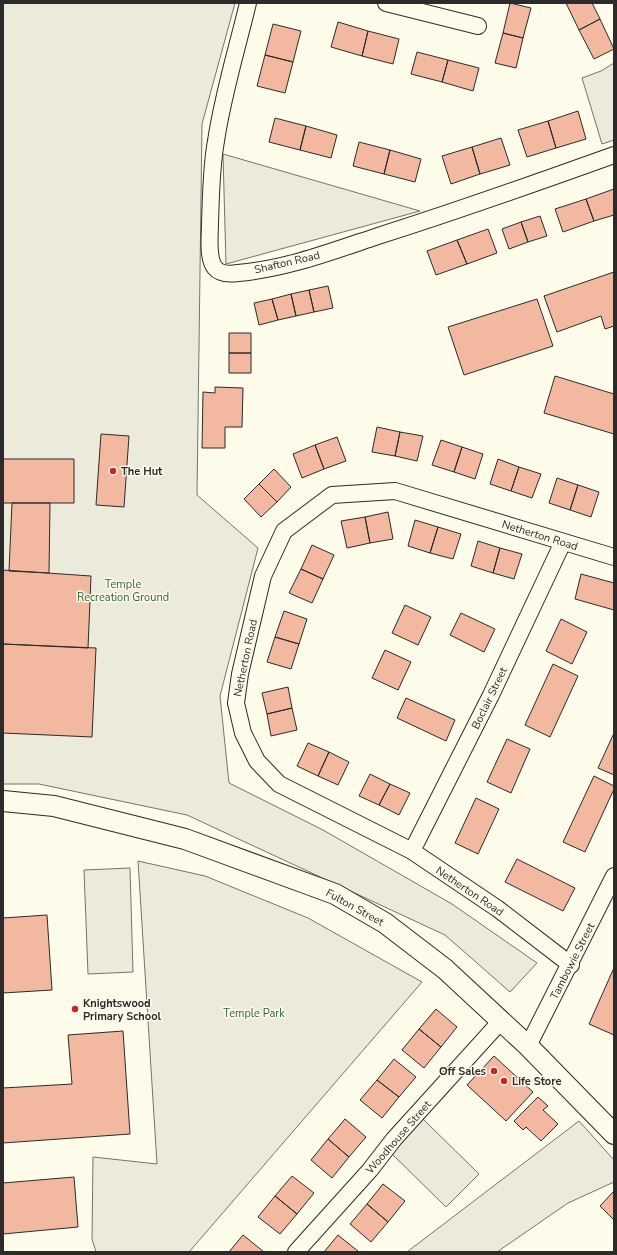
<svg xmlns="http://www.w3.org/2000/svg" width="617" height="1255" font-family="'Nunito Sans',sans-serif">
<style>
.green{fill:#ecebdb;stroke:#74746e}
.parking{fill:#eceadb;stroke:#74746e}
.building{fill:#f2b8a0;stroke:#2b2b2b}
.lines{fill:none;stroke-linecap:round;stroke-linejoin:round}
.minor-casing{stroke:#2b2b2b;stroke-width:18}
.tertiary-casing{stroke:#2b2b2b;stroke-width:22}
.minor{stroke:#fdfbea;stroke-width:16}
.tertiary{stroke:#fdfbea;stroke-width:20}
.poi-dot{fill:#c62828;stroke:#fdfbea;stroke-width:1.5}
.labels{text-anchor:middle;stroke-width:3;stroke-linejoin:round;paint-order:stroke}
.street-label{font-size:11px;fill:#2b2b2b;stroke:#fdfbea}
.poi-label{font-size:11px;font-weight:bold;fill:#2b2b2b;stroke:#fdfbea;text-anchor:start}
.park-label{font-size:11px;fill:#34623c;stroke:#fdfbea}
</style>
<rect width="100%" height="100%" fill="#fdfbea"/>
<path class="green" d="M3 3H235L202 124 197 495 258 548 220 696 229 783 323 830 452 904 537 963 510 992 445 935 187 815 39 784H3Z
M614 63V140L602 144 582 78 601 71Z
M223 154 420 211 226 264Z
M138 861 205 876 308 918 422 982 189 1252H96L92 1239 93 1157 157 1164Z
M130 868 133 972 88 974 84 870Z
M579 1121 614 1160V1182L568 1203 497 1252H407Z"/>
<path class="parking" d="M423 1119 479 1174 446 1207 390 1152Z"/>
<path class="building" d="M510 3 531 8 523 38 503 33Z
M566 3H592L600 19 579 30Z
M600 19 614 49 594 59 579 30Z
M338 22 368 31 362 56 331 47Z
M273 24 301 31 293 62 265 55Z
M368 31 399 39 393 64 362 56Z
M503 33 523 38 516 68 495 63Z
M417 52 448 60 442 82 411 74Z
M265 55 293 62 285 93 257 86Z
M448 60 479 68 473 91 442 82Z
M578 111 586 139 556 148 548 121Z
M275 118 306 126 300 150 269 142Z
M548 121 556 148 527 157 518 130Z
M306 126 337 135 331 158 300 150Z
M501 138 510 165 480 174 472 147Z
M359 142 390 150 384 174 353 166Z
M472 147 480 174 451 184 442 156Z
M390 150 421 159 415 182 384 174Z
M614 189V215L594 221 586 199Z
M586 199 594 221 563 232 555 209Z
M540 216 547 236 528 242 521 222Z
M521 222 528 242 509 249 502 229Z
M488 229 497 253 467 264 457 240Z
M457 240 467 264 436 275 427 251Z
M614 272V326L605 329 601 316 557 332 544 296Z
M328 286 333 308 314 312 309 290Z
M309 290 314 312 296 316 291 294Z
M291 294 296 316 278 320 272 299Z
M272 299 278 320 259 325 254 303Z
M537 299 553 346 464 375 448 327Z
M229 333H251V353H229Z
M229 353H251V373H229Z
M555 376 614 394V434L544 413Z
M215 387 243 388 242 427H225V448H202L203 392 215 393Z
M377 427 400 432 395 456 372 452Z
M400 432 423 436 417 461 395 456Z
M101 434 129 436 124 507 96 505Z
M337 437 346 461 324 469 315 445Z
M441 440 462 447 454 472 432 465Z
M315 445 324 469 302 478 293 454Z
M462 447 483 454 475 479 454 472Z
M3 459H74V503H3Z
M498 459 519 467 511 491 490 484Z
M519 467 541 474 532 498 511 491Z
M274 469 291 487 277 502 259 484Z
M557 478 578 485 570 510 549 503Z
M259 484 277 502 261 517 244 499Z
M578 485 599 492 591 517 570 510Z
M12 503H50L49 573 9 571Z
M388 512 393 539 370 543 365 517Z
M365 517 370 543 347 548 341 521Z
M415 520 438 527 430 553 408 546Z
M438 527 461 534 453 559 430 553Z
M478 541 500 548 493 573 471 566Z
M312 545 334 555 323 579 301 569Z
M500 548 522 554 514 579 493 573Z
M301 569 323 579 312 603 289 593Z
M3 570 91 576 88 648 3 644Z
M581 574 614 583V610L575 599Z
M405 605 431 617 418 645 392 633Z
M284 611 307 619 299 644 275 637Z
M461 613 495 629 484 652 450 635Z
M561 619 587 632 572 664 546 651Z
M275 637 299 644 291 669 267 662Z
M3 644 96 648 92 737 3 733Z
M385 650 411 662 398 690 372 678Z
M553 664 578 676 550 737 525 725Z
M288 687 292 708 267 714 262 693Z
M406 698 455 720 446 741 397 718Z
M292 708 297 730 271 736 267 714Z
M614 733V775L598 768Z
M507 739 530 749 511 793 487 782Z
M308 743 329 752 318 776 297 766Z
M329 752 349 762 338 785 318 776Z
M370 774 390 784 379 805 359 796Z
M594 776 614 786V789L585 852 563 842Z
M390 784 410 793 399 815 379 805Z
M476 798 499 809 478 854 455 843Z
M517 859 575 888 563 911 505 882Z
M47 915 52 990 3 993V918Z
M613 970 614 971V1035L589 1024Z
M436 1009 457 1027 441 1047 419 1029Z
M419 1029 441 1047 424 1068 402 1050Z
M123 1031 130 1134 3 1143V1088L72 1084 68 1035Z
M494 1056 533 1092 506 1121 467 1085Z
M394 1059 416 1077 399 1097 377 1080Z
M377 1080 399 1097 382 1118 360 1100Z
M538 1097 548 1106 543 1110 558 1124 541 1141 526 1127 523 1130 514 1121Z
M345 1119 366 1137 349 1157 328 1139Z
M328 1139 349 1157 332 1178 311 1160Z
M292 1176 314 1193 297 1214 275 1196Z
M74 1177 78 1227 3 1234V1183Z
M383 1184 405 1201 388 1222 367 1204Z
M614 1191V1220L600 1206Z
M275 1196 297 1214 280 1234 258 1217Z
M367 1204 388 1222 371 1242 350 1224Z
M243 1235 264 1252H229Z
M338 1235 359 1252H324Z"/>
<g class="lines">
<g class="minor-casing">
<path id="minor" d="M248 3C237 49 223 94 216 141 211 168 211 196 210 224 210 236 207 258 215 268 220 274 231 274 238 273 286 269 333 251 378 236 457 211 536 183 614 155
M386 3 478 26
M412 851 491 695 563 542
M571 965 498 909 412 851 279 784 257 761 243 733 236 703 240 674 263 576 284 531 332 495 395 491 614 557
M528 1046 614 876
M296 1252 370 1170 394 1139 501 1021"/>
</g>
<g class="tertiary-casing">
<path id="tertiary" d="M3 801 54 806 185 839 335 894 385 923 445 969 528 1046 614 1134"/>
</g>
<use href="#minor" class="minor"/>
<use href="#tertiary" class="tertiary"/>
</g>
<g class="poi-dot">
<circle cx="113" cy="471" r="4"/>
<circle cx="75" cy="1009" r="4"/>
<circle cx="494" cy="1071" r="4"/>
<circle cx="504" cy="1081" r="4"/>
</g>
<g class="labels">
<g class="street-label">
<text transform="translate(287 262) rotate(-13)" y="4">Shafton Road</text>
<text transform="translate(540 535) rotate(17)" y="4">Netherton Road</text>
<text transform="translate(245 658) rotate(-78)" y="4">Netherton Road</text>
<text transform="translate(489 698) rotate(-64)" y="4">Boclair Street</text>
<text transform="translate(470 891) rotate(34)" y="4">Netherton Road</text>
<text transform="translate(355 907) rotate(29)" y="4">Fulton Street</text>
<text transform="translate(572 961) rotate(-63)" y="4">Tambowie Street</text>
<text transform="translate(398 1137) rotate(-49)" y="4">Woodhouse Street</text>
</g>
<g class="poi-label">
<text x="121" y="475">The Hut</text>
<text x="83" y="1007">Knightswood<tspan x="83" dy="13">Primary School</tspan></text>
<text x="486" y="1075" text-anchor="end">Off Sales</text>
<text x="512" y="1085">Life Store</text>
</g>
<g class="park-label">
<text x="123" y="588">Temple<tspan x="123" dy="13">Recreation Ground</tspan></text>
<text x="254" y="1017">Temple Park</text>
</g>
</g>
<rect width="617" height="1255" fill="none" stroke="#2b2b2b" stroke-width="8"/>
</svg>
